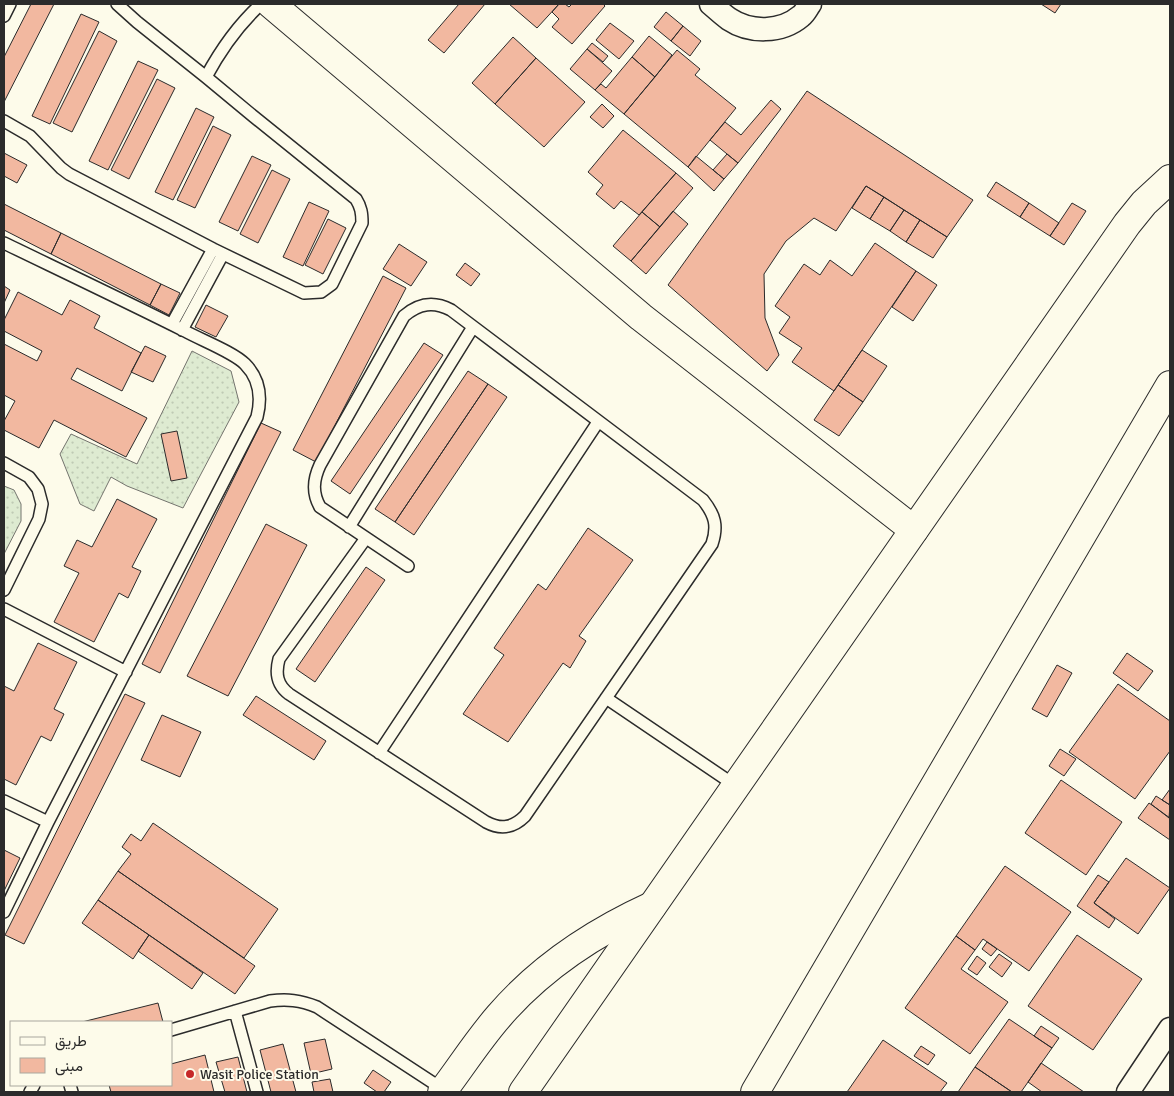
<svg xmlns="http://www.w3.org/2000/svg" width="1174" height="1096" font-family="Signika,Vazirmatn,sans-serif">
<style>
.grass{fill:url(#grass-dots);stroke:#74746e}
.building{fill:#f2b8a0;stroke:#2b2b2b}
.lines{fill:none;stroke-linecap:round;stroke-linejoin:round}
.service-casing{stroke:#2b2b2b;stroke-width:14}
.minor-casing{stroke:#2b2b2b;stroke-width:25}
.tertiary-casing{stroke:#2b2b2b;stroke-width:30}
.secondary-casing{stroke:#2b2b2b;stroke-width:30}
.service{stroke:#fdfbea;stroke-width:11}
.minor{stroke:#fdfbea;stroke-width:22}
.tertiary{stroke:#fdfbea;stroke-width:28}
.secondary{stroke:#fdfbea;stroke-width:28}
.poi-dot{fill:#c62828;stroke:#fdfbea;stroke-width:2}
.labels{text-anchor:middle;stroke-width:4;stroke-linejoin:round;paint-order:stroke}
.poi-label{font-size:14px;fill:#2b2b2b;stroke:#fdfbea;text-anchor:start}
</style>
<defs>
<pattern id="grass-dots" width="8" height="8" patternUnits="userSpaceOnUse" patternTransform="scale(1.25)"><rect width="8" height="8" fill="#deebd1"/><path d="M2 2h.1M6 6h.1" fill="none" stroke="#bfcab4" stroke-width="1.8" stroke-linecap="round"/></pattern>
</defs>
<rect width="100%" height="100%" fill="#fdfbea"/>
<path class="grass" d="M192 351 231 371 239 402 183 508 127 486 111 477 94 511 80 504 60 454 71 434 137 464Z
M4 486 14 490 21 504V521L4 554Z"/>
<path class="building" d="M31 4H54L4 102V57Z
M459 4H485L444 53 428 40Z
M509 4H559L537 28Z
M559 4H565L569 7 572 4H603L605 6 572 44 552 27 559 19 552 12Z
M1041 4H1061L1055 13Z
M666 12 683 26 671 41 654 27Z
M81 14 99 22 50 124 32 116Z
M610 23 634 41 619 59 596 40Z
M683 26 701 41 690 56 671 41Z
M99 31 117 41 72 132 53 123Z
M649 36 672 55 655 77 632 57Z
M513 37 536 58 495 104 472 83Z
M592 43 608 56 603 62 587 49Z
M587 49 612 71 595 90 570 69Z
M677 50 700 69 695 75 736 108 688 167 624 114Z
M632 57 655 77 624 114 595 90 601 84 606 88Z
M536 58 585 102 544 147 495 104Z
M138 61 158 70 108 170 89 161Z
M157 79 175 88 129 179 111 170Z
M807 91 973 200 947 237 866 186 836 231 814 218 786 241 764 274 765 318 779 355 767 371 668 285Z
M771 100 781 109 738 163 710 140 725 122 741 135Z
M602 104 614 116 603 128 590 117Z
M196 108 214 117 173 200 155 192Z
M213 126 231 135 195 208 177 200Z
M623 130 676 173 639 215 621 201 614 209 596 194 603 185 588 172Z
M4 153 27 165 17 183 4 176Z
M727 154 738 163 724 179 713 170Z
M252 156 271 165 238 231 219 222Z
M696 156 724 179 714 191 688 167Z
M272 170 290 179 258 243 240 234Z
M676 173 693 188 660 227 642 212Z
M996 182 1029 203 1020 217 987 196Z
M866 186 884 197 870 219 852 208Z
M884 197 904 210 890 231 870 219Z
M309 202 329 211 303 266 283 257Z
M1029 203 1059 223 1050 236 1020 217Z
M1072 203 1086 211 1064 245 1050 236Z
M4 204 61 233 51 254 4 230Z
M904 210 920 220 906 242 890 231Z
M673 211 688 224 646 274 631 261Z
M642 212 660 227 631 261 613 246Z
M328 219 346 228 323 274 305 265Z
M920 220 947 237 933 258 906 242Z
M61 233 161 284 150 305 51 254Z
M875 243 916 271 834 391 792 362 802 348 779 333 790 317 775 306 804 264 820 275 830 260 852 276Z
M399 244 427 262 411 286 383 269Z
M465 263 480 274 471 286 456 275Z
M916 271 937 285 913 321 892 307Z
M383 276 406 288 316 462 293 450Z
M161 284 180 293 169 315 150 305Z
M4 286 10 290 4 303Z
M18 292 62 315 70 300 100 316 94 328 141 353 122 391 77 368 71 379 147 418 126 457 54 420 39 448 4 430V421L15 401 4 395V344L37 361 42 351 4 331V320Z
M206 305 228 316 216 337 195 327Z
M424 343 443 355 350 494 331 481Z
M145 346 166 356 153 382 131 372Z
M862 350 887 366 863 402 838 385Z
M468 371 488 384 395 522 375 509Z
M488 384 507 397 414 535 395 522Z
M838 385 863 402 839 436 814 420Z
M261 423 281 432 160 673 142 664Z
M177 431 187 478 171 481 161 434Z
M117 499 157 519 132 567 141 571 128 598 119 593 94 642 54 622 79 573 64 566 77 540 92 547Z
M266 524 307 545 228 696 187 676Z
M588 528 633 560 579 636 586 641 570 668 563 663 508 742 463 714 504 655 494 648 538 584 546 590Z
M366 567 385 580 315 682 296 669Z
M38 643 77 662 54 709 64 714 51 741 41 736 16 785 4 779V686L14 691Z
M1127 653 1153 671 1138 691 1113 673Z
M1057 665 1072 673 1047 717 1032 709Z
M1118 684 1170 721V751L1135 799 1069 752Z
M125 694 145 703 24 944 5 935Z
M256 696 326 741 314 760 243 715Z
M162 715 201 732 180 777 141 760Z
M1060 749 1076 759 1064 776 1049 766Z
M1061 780 1122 822 1086 875 1025 833Z
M1170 789V805L1162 800Z
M1156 796 1170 805 1169 818 1151 804Z
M1149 803 1170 818V840L1138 818Z
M153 823 278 909 244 958 118 871 131 854 122 847 131 834 141 841Z
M4 850 20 858 4 891Z
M1126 858 1170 888 1138 934 1094 903Z
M1005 866 1071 912 1029 971 983 939 975 950 956 936Z
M118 871 255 966 235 994 98 900Z
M1098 875 1109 882 1094 903 1115 919 1109 928 1077 906Z
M98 900 149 935 133 959 82 923Z
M149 935 203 973 192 989 138 951Z
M1077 935 1142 979 1093 1050 1028 1006Z
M956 936 975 950 961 969 1008 1002 970 1054 905 1008Z
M987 942 997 949 991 956 982 949Z
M999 954 1012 963 1002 977 989 967Z
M977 956 986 963 977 975 968 969Z
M158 1003 163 1022H82Z
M1009 1019 1052 1048 1021 1092H1012L975 1067Z
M1041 1026 1059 1038 1052 1048 1034 1036Z
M325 1039 332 1069 311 1074 304 1043Z
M883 1040 947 1083 940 1092H847Z
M283 1044 296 1092H271L260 1050Z
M921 1046 935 1055 928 1065 914 1056Z
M205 1055 214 1092H111L109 1085H171V1064Z
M238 1057 247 1092H225L216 1062Z
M1041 1063 1084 1092H1042L1028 1082Z
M975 1067 1012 1092H958Z
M373 1070 391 1082 384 1092H377L364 1083Z
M330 1079 333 1092H314L312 1082Z"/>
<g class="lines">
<g class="service-casing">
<path id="service" d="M4 16 10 4
M206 77C221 49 238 25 261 4
M4 121 30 136 61 168 69 174 213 249 304 293 321 292 332 284 362 223C362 213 361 207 356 199L253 116 206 77 137 22 117 4
M4 243C64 272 125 301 185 331 201 340 233 352 245 364 260 379 262 397 257 417L48 822 4 912
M172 324 213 249
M182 330 223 254
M4 463 29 477 38 489 42 504 39 519 4 590
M349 527 473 327
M366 538 279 659C275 674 277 685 289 694L486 822C501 830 513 828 525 816L712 544C718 526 715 515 703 500L451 310C434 301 419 303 404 316L320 465C313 480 312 493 320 507L408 566
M4 609 126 672
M606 698 736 786
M379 753 598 422
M4 801 48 822
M235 1011 257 1092
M171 1030 270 1001C287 999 300 1000 317 1007L444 1090
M70 1085 72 1092
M30 1092 34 1085"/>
</g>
<g class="minor-casing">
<path id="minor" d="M711 4C717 9 722 14 729 19 750 33 781 33 801 16 805 13 807 8 810 4
M1128 1092 1170 1029"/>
</g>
<g class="tertiary-casing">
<path id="tertiary" d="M271 4 641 317 914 530
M442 1092C461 1067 478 1040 499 1016 541 967 593 933 652 906"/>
</g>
<g class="secondary-casing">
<path id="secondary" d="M523 1092 1127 224 1144 203 1170 179
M755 1092 1170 385"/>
</g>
<use href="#service" class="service"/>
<use href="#minor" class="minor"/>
<use href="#tertiary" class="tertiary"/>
<use href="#secondary" class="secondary"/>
</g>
<circle class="poi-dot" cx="190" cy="1074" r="5"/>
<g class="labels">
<g class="poi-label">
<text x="200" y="1079">Wasit Police Station</text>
</g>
</g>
<rect width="1174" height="1096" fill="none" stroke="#2b2b2b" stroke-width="10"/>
<rect x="10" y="1021" width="162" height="65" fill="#fdfbea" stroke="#a9a89e"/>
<rect x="20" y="1037" width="25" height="8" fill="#fdfbea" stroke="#a9a89e"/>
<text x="55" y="1046" font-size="15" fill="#2b2b2b">طريق</text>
<rect x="20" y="1058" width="25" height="15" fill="#f2b8a0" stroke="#a9a89e"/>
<text x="55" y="1071" font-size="15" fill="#2b2b2b">مبنى</text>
</svg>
